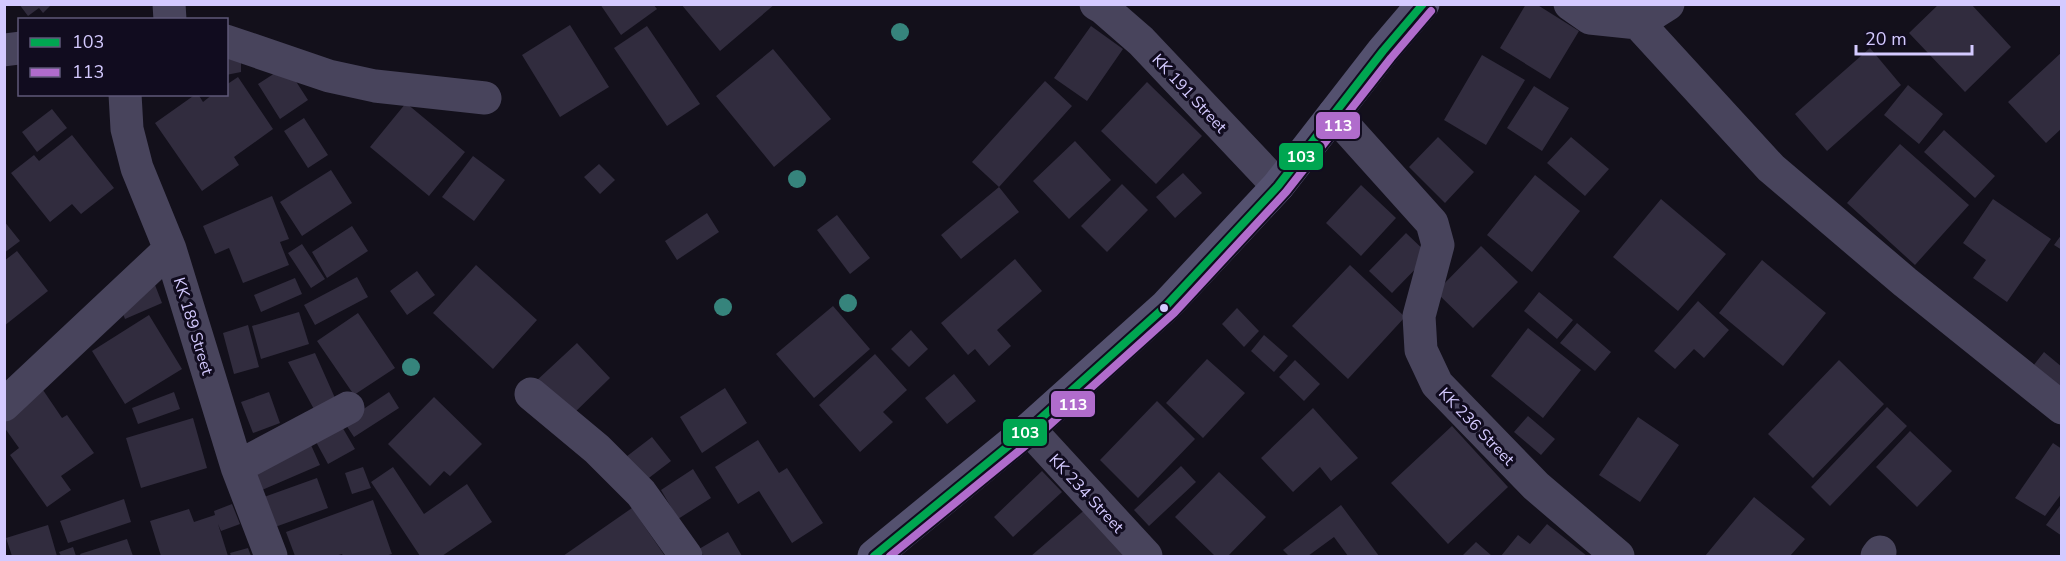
<svg xmlns="http://www.w3.org/2000/svg" width="2066" height="561" font-family="'Nunito Sans',sans-serif">
<style>
.building{fill:#312c3e}
.lines{fill:none;stroke-linecap:round;stroke-linejoin:round}
.minor{stroke:#48445c;stroke-width:33}
.secondary{stroke:#54516f;stroke-width:33}
.bus-1-casing{stroke:#110c1f;stroke-width:12}
.bus-2-casing{stroke:#110c1f;stroke-width:12}
.bus-1{stroke:#00a651;stroke-width:8}
.bus-2{stroke:#b06ccc;stroke-width:8}
.tree{fill:#36847c}
.bus-dot{fill:#d4caff;stroke:#110c1f;stroke-width:2}
.labels{text-anchor:middle;stroke-width:6;stroke-linejoin:round;paint-order:stroke}
.street-label{font-size:16px;fill:#d4caff;stroke:#110c1f}
.line-badge{stroke:#110c1f;stroke-width:2}
.badge-label{font-size:16px;text-anchor:middle;font-weight:bold;fill:#fff}
</style>
<rect width="100%" height="100%" fill="#13101b"/>
<path class="building" d="M19 4H52L43 13 39 8 28 16Z
M600 4H653L657 9 621 35Z
M681 4H775L720 51Z
M1526 4H1536L1579 31 1550 79 1500 48Z
M1939 4H1971L2011 47 1965 92 1909 33Z
M570 25 609 87 560 117 522 55Z
M647 26 700 104 667 126 614 48Z
M1091 26 1123 49 1087 101 1054 78Z
M1870 48 1901 85 1827 151 1795 114Z
M773 49 831 119 774 167 716 96Z
M226 51 241 55V72L226 75Z
M2062 52V128L2046 143 2008 102Z
M1482 55 1525 80 1486 145 1444 120Z
M286 66 308 100 280 119 258 84Z
M238 77 273 129 234 157 239 165 202 191 155 123 196 94H198L203 102 213 94H226V85Z
M1045 81 1072 106 999 187 972 162Z
M1147 82 1202 136 1156 184 1101 131Z
M1908 85 1943 114 1919 144 1884 115Z
M1534 86 1569 108 1542 151 1507 128Z
M406 103 465 152 429 196 370 147Z
M52 109 67 128 37 152 22 132Z
M304 118 328 155 308 168 284 131Z
M1944 130 1995 176 1975 198 1924 152Z
M72 135 114 188 81 214 72 204 50 222 11 173 34 155 39 161Z
M1438 137 1474 172 1445 203 1409 167Z
M1571 137 1609 169 1585 196 1547 163Z
M1075 141 1111 180 1069 219 1033 181Z
M1900 144 1969 205 1915 265 1847 203Z
M473 156 505 180 474 221 442 197Z
M599 164 615 180 600 194 584 177Z
M331 170 352 203 302 236 280 202Z
M1183 173 1202 193 1175 218 1156 197Z
M1535 175 1580 211 1532 272 1487 235Z
M1122 184 1148 210 1107 252 1081 226Z
M1361 185 1396 218 1361 256 1326 223Z
M999 187 1019 212 961 259 941 235Z
M272 196 289 239 280 242 289 265 243 283 229 248 215 254 203 226Z
M1661 199 1726 254 1678 311 1613 257Z
M1993 199 2051 239 2007 302 1973 278 1986 260 1963 243Z
M707 213 719 232 677 260 665 241Z
M837 215 870 258 850 274 817 230Z
M4 221 20 241 4 253Z
M352 226 368 251 327 278 312 252Z
M1406 233 1429 255 1392 293 1369 271Z
M2062 234V250L2054 245Z
M302 244 325 279 311 288 288 253Z
M1481 246 1518 282 1473 328 1436 292Z
M17 251 48 291 4 326V261Z
M1015 259 1042 291 997 330 1011 346 989 366 975 349 968 355 941 323Z
M1762 260 1826 313 1783 366 1719 313Z
M476 265 537 320 493 369 433 313Z
M1350 265 1405 317 1348 379 1292 326Z
M417 271 435 295 407 315 390 291Z
M357 277 368 297 315 325 304 305Z
M295 278 302 294 261 312 254 295Z
M155 285 162 303 125 319 118 301Z
M1539 292 1573 320 1557 339 1524 311Z
M1698 301 1729 330 1704 358 1694 349 1675 369 1654 351Z
M833 306 870 349 814 398 776 354Z
M1237 308 1259 331 1244 347 1222 324Z
M299 312 309 344 261 359 252 326Z
M358 313 395 368 354 395 317 341Z
M149 315 182 369 125 404 92 351Z
M1577 323 1611 352 1595 371 1560 343Z
M248 325 259 367 234 374 223 333Z
M1528 328 1581 370 1543 418 1491 376Z
M911 330 928 349 909 367 891 349Z
M1264 335 1288 356 1274 372 1251 351Z
M577 343 610 378 569 418 535 382Z
M2044 352 2062 367V405L2026 375Z
M315 353 335 398 315 411 288 362Z
M875 354 907 390 883 412 893 422 860 452 819 405Z
M1207 359 1245 393 1203 438 1166 403Z
M1295 360 1320 384 1304 401 1279 377Z
M1839 360 1884 404 1813 478 1768 434Z
M954 374 976 401 947 424 925 398Z
M725 388 747 423 702 453 680 417Z
M43 390 62 418 67 415 94 453 61 476 71 490 47 507 10 455 19 448 4 427V417Z
M174 392 180 409 138 424 132 408Z
M269 392 280 423 253 433 241 402Z
M389 392 399 408 354 437 344 422Z
M434 397 482 444 450 476 444 471 430 486 388 444Z
M1157 401 1195 439 1138 498 1100 460Z
M1887 407 1907 426 1830 506 1811 487Z
M1313 408 1358 458 1331 481 1320 467 1293 492 1261 458Z
M1528 416 1555 439 1541 455 1514 432Z
M1638 417 1679 445 1640 502 1599 475Z
M193 418 207 468 141 488 126 438Z
M341 425 355 449 328 464 315 440Z
M1452 426 1508 487 1448 544 1391 483Z
M1910 431 1952 471 1917 507 1876 467Z
M652 437 671 461 641 484 622 460Z
M758 440 779 473 787 468 823 523 792 543 759 491 738 504 715 467Z
M2053 443 2062 449V493L2045 516 2015 498Z
M311 445 320 465 262 490 253 470Z
M1181 466 1196 482 1149 526 1134 510Z
M363 467 371 488 352 494 345 473Z
M393 467 424 514 467 484 492 522 442 556H420L371 482Z
M693 469 711 498 678 519 661 490Z
M1042 471 1062 492 1013 537 994 517Z
M1219 472 1266 517 1228 556H1215L1175 517Z
M317 478 328 508 275 527 264 497Z
M1754 497 1805 539 1790 556H1705Z
M124 499 131 522 68 543 60 521Z
M373 500 392 554 385 556H343L342 554 335 556H295L286 532Z
M2062 503V536L2046 525Z
M232 504 240 524 221 531 218 524 228 556H161L150 521 189 509 194 522 215 515 214 511Z
M1341 505 1379 556H1348L1334 537 1308 556H1289L1283 550Z
M1088 507 1131 556H1031Z
M632 508 665 556H563Z
M1547 524 1587 556H1501L1518 535 1530 544Z
M48 525 57 556H12L6 538Z
M728 532 742 556H704L699 549Z
M127 539 133 556H81L80 554Z
M1476 542 1492 556H1462Z
M73 547 76 556H61L59 552Z
M248 548 251 556H231L230 553Z"/>
<g class="lines">
<path class="minor" d="M169 4 170 20
M1096 4 1103 8 1141 41 1278 186
M1570 4 1590 18 1638 23 1668 4
M1638 23 1771 168 1905 282 2062 408
M226 41 329 76 375 86 485 98
M4 50 20 48
M125 94 127 129 137 168 170 249 237 467 271 556
M1334 114 1432 223 1438 245 1419 316 1421 350 1437 384 1536 486 1618 556
M531 394 597 449 641 493 686 556
M4 405 170 249
M1029 429 1146 556
M237 467 348 408
M1877 556 1880 552"/>
<path class="secondary" d="M874 556 1029 429 1166 306 1278 186 1383 51 1423 4"/>
<g class="bus-1-casing">
<path id="bus-1" d="M874 556 1029 429 1166 306 1278 186 1383 51 1423 4"/>
</g>
<g class="bus-2-casing">
<path id="bus-2" d="M890 556 1036 437 1174 313 1286 192 1391 58 1431 11"/>
</g>
<use href="#bus-1" class="bus-1"/>
<use href="#bus-2" class="bus-2"/>
</g>
<g class="tree">
<circle cx="900" cy="32" r="9"/>
<circle cx="797" cy="179" r="9"/>
<circle cx="848" cy="303" r="9"/>
<circle cx="723" cy="307" r="9"/>
<circle cx="411" cy="367" r="9"/>
</g>
<circle class="bus-dot" cx="1164" cy="308" r="5"/>
<g class="labels">
<g class="street-label">
<text transform="translate(1190 93) rotate(47)" y="6">KK 191 Street</text>
<text transform="translate(194 326) rotate(73)" y="6">KK 189 Street</text>
<text transform="translate(1477 426) rotate(46)" y="6">KK 236 Street</text>
<text transform="translate(1087 493) rotate(47)" y="6">KK 234 Street</text>
</g>
</g>
<g class="line-badge">
<rect x="1315" y="111" width="46" height="29" rx="6" fill="#b06ccc"/>
<rect x="1278" y="142" width="46" height="29" rx="6" fill="#00a651"/>
<rect x="1050" y="390" width="46" height="28" rx="6" fill="#b06ccc"/>
<rect x="1002" y="418" width="46" height="29" rx="6" fill="#00a651"/>
</g>
<g class="badge-label">
<text x="1338" y="131">113</text>
<text x="1301" y="162">103</text>
<text x="1073" y="410">113</text>
<text x="1025" y="438">103</text>
</g>
<rect width="2066" height="561" fill="none" stroke="#d4caff" stroke-width="12"/>
<rect x="18" y="18" width="210" height="78" fill="#110c1f" stroke="#5f5879" stroke-width="1.5"/>
<rect x="30" y="38" width="30" height="9" fill="#00a651" stroke="#5f5879" stroke-width="1.5"/>
<text x="72" y="48" font-size="18" fill="#d4caff">103</text>
<rect x="30" y="68" width="30" height="9" fill="#b06ccc" stroke="#5f5879" stroke-width="1.5"/>
<text x="72" y="78" font-size="18" fill="#d4caff">113</text>
<path d="M1856 45v9h116v-9" fill="none" stroke="#d4caff" stroke-width="3"/>
<text x="1865" y="45" font-size="18" fill="#d4caff" stroke="#110c1f" stroke-width="4.5" paint-order="stroke">20 m</text>
</svg>
